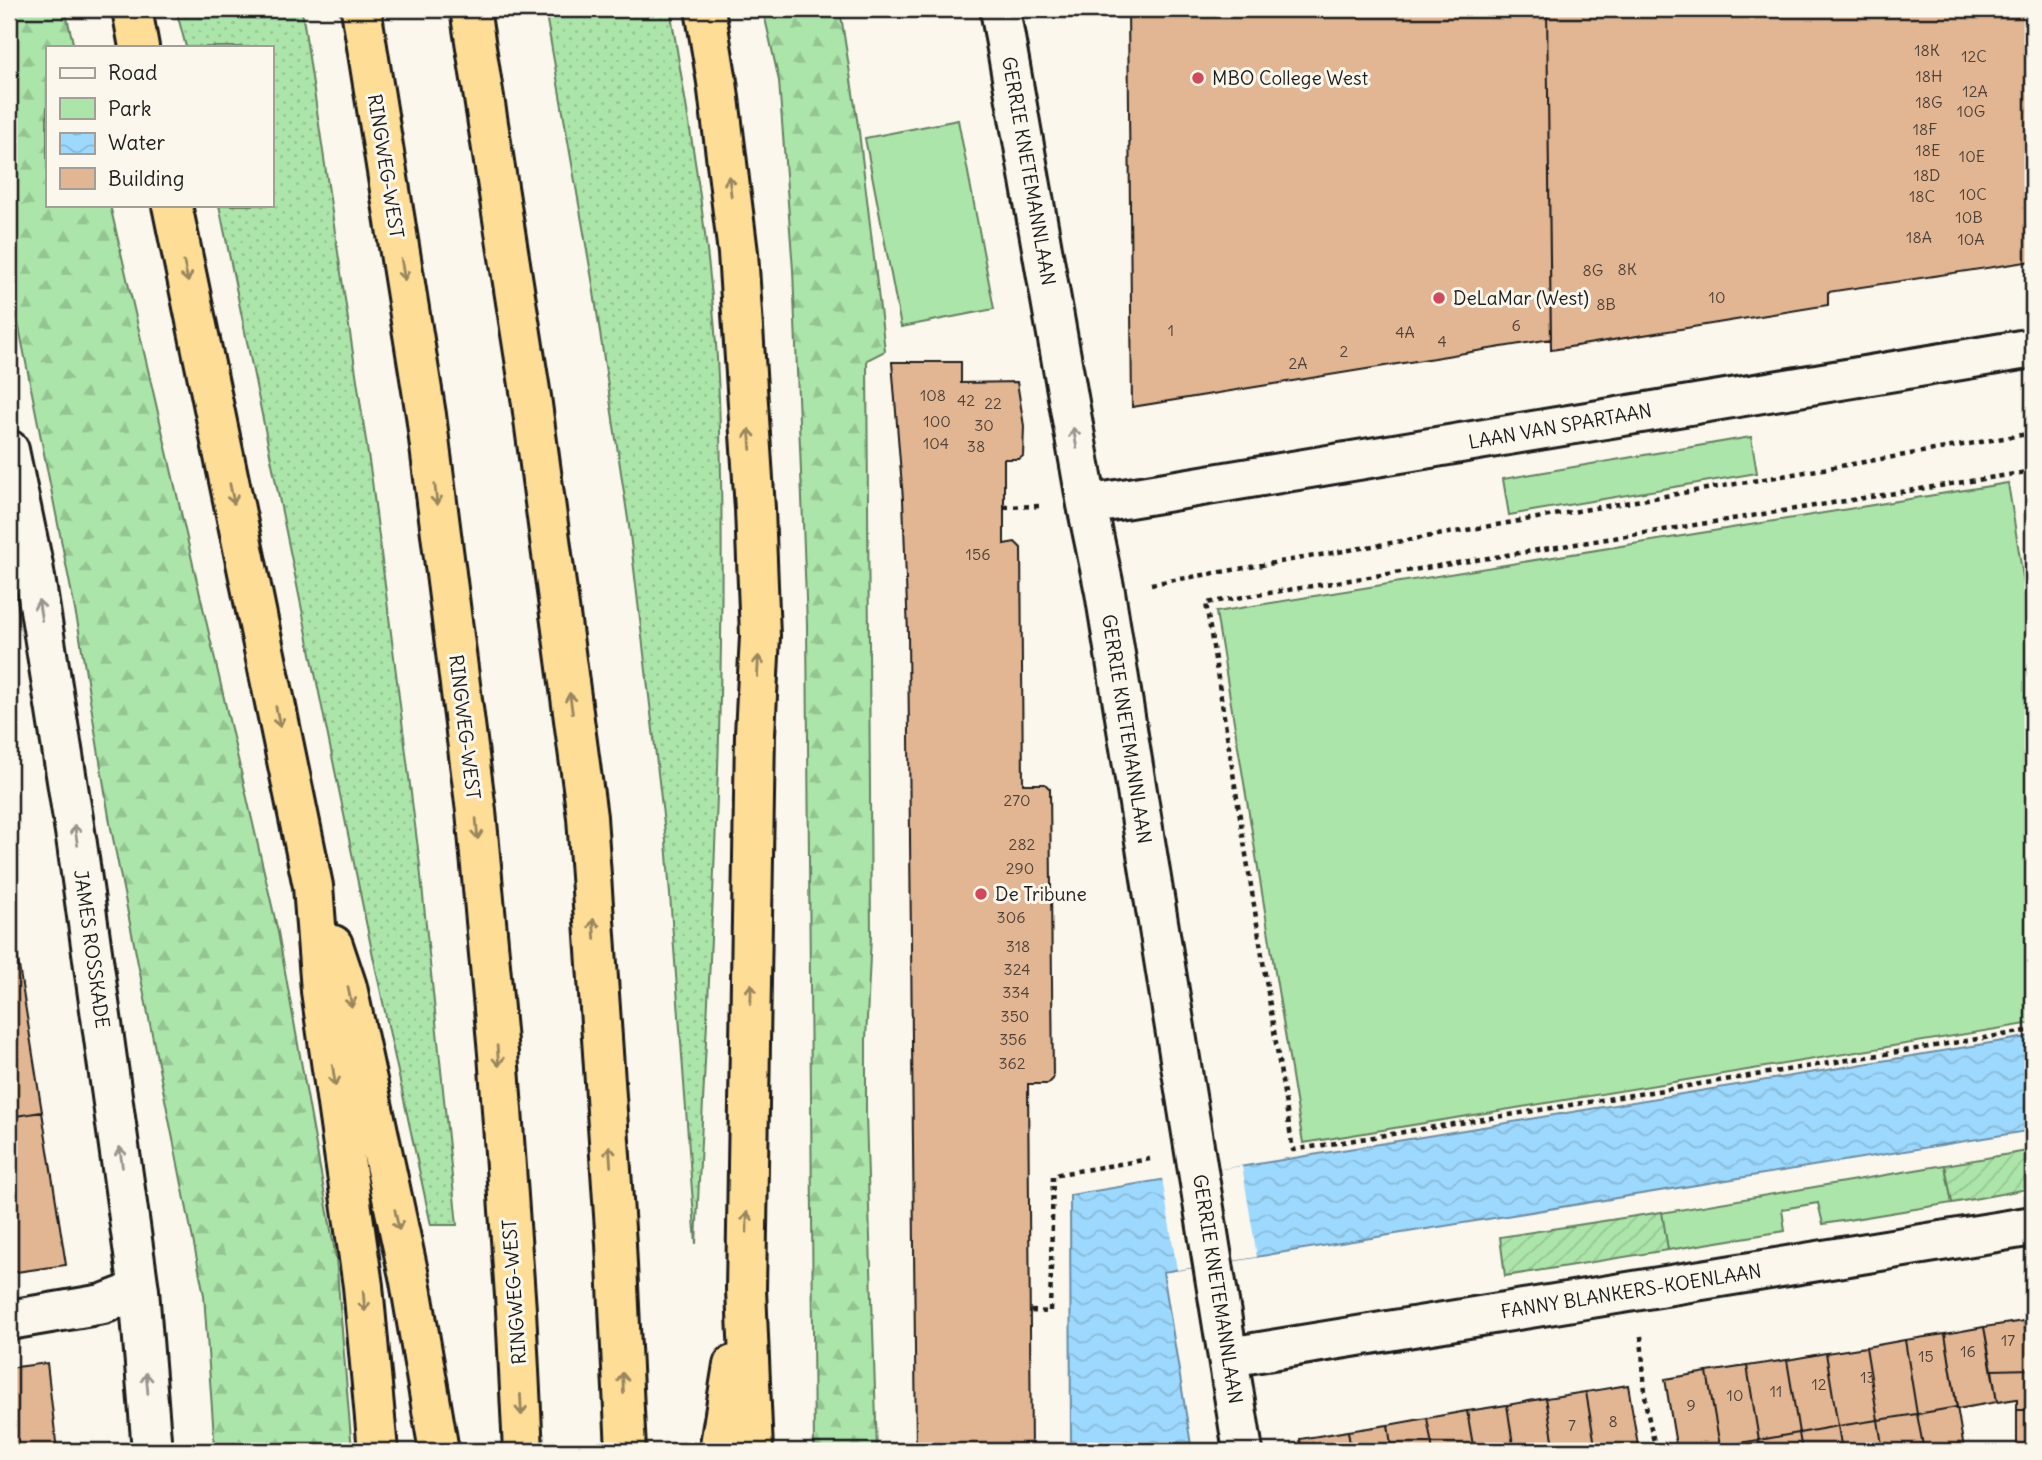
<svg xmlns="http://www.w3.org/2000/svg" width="2042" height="1460" font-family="Delius,sans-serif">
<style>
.grass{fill:url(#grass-dots);stroke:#648062;stroke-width:2}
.forest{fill:url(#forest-firs);stroke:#648062;stroke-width:2}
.park{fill:#ace5a9;stroke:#648062;stroke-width:2}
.garden{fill:url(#garden-furrows);stroke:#648062;stroke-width:2}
.water{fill:url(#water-waves);stroke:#698da4;stroke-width:2}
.pier{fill:#fbf7ec}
.building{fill:#e2b693;stroke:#1c1c1c;stroke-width:2}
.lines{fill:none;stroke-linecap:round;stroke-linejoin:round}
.minor-casing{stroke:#1c1c1c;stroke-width:44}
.motorway-casing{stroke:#1c1c1c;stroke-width:44}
.path{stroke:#1c1c1c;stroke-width:4.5;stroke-dasharray:5 5;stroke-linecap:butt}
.minor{stroke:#fbf7ec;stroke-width:38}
.motorway{stroke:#fedd96;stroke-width:38}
.oneway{stroke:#98865f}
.oneway2{stroke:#97948e}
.poi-dot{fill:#d1495b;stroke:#fbf7ec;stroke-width:2.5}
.labels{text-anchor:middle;stroke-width:6;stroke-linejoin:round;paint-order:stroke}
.number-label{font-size:16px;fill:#4e423a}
.poi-label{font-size:19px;fill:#1c1c1c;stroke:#fbf7ec;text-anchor:start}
.street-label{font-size:19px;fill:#1c1c1c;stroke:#fbf7ec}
</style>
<defs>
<pattern id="grass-dots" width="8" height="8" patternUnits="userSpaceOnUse" patternTransform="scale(1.75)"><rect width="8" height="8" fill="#ace5a9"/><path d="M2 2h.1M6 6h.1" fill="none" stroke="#93c491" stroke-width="1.8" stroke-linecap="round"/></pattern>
<pattern id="forest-firs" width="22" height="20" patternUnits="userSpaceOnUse" patternTransform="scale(1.75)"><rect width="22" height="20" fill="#ace5a9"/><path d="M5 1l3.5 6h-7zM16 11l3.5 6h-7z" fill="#93c491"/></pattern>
<pattern id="garden-furrows" width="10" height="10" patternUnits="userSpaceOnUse" patternTransform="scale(1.75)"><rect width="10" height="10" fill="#ace5a9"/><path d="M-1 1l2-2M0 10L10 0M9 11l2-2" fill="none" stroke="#93c491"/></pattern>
<pattern id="water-waves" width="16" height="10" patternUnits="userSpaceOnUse" patternTransform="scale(1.75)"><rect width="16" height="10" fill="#9dd9fe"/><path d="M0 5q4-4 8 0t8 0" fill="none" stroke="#87bad9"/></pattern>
</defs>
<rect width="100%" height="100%" fill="#fbf7ec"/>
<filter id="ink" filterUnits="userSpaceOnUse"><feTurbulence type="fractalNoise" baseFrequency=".0143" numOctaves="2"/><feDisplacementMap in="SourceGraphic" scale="14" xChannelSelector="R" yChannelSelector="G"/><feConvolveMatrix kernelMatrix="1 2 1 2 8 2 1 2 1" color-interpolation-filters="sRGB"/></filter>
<g filter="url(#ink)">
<path class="grass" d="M176 9H301L303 17 372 481 419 857 457 1225H431L373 956 219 205H271V47H186Z
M545 9H670C692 137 714 267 719 398 729 680 709 963 696 1244L666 841 629 526 592 279Z"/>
<path class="forest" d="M9 9H65L74 47H47V205H110L278 932 336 1258 352 1451H215L204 1295 110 823 78 625 9 277Z
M763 9H840L859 132 885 351 867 360 871 935 866 1040V1116L877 1451H814L807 624 793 270 779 81Z"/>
<path class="park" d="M958 120 994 309 901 327 865 138Z
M1751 437 1757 473 1509 515 1503 479Z
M2008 483 2033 640V1023L1303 1143 1216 612Z
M1945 1165 1952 1203 1823 1224 1818 1203 1782 1209 1785 1231 1668 1250 1661 1213Z"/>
<path class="garden" d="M2033 1150V1188L1952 1203 1945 1165Z
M1662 1212 1668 1250 1505 1276 1500 1237Z"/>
<path class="water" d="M2033 1036V1130L1163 1272 1192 1451H1071L1070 1195Z"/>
<path class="pier" d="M1242 1166 1257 1257 1177 1270 1162 1178Z"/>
<path class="building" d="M1128 9H1547L1551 339 1132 407Z
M1547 9H2033V261L1828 292V305L1551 350Z
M892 362H961V383L1017 382 1024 426 1023 456 1019 459H1004V544L1015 542 1021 548 1023 784H1045L1050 789 1053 1079 1048 1084H1028L1031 1451H916L908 634 903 499Z
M9 898 18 960 9 961Z
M18 960 42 1112 9 1117V961Z
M42 1112 66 1265 9 1273V1117Z
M2033 1319V1369H2032L2024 1321Z
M2024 1321 2032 1369 1992 1370 1984 1327Z
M1984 1327 1997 1402 1957 1409 1945 1334Z
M1945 1334 1957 1407 1917 1414 1905 1340Z
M1905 1340 1917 1414 1878 1420 1866 1347Z
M1866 1347 1878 1420 1838 1426 1826 1353Z
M1826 1353 1838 1426 1799 1433 1787 1360Z
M1787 1360 1799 1433 1759 1440 1747 1366Z
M47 1363 57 1451H9V1368Z
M1747 1366 1759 1440 1720 1446 1707 1372Z
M2032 1369 2033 1410H2017V1399L1997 1402 1992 1370Z
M1707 1372 1720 1446 1677 1451 1665 1379Z
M1628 1385 1639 1451H1596L1586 1392Z
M1586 1392 1596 1451H1555L1546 1398Z
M1546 1398 1555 1451H1514L1507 1405Z
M1507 1405 1514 1451H1474L1467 1411Z
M1957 1407 1964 1448 1924 1451 1917 1414Z
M2017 1410H2033V1450L2017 1451Z
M1467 1411 1474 1451H1433L1427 1418Z
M1917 1414 1924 1451H1883L1878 1420Z
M1427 1418 1433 1451H1392L1388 1425Z
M1878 1420 1883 1451H1842L1838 1426Z
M1388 1425 1392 1451H1351L1348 1431Z
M1838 1426 1842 1451H1802L1799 1433Z
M1348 1431 1351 1451H1302L1300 1439Z
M1799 1433 1802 1451H1761L1759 1440Z
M1759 1440 1761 1451H1720V1446Z"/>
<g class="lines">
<g class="minor-casing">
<path id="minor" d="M1000 9 1087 505 1105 592 1243 1451
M9 450 33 565 77 844 139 1290 152 1451
M1087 505 2033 348
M9 1320 103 1304 139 1290
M1229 1357 2033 1226"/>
</g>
<g class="motorway-casing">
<path id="motorway" d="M132 9 139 47
M361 9 426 415 476 811 498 1053 516 1310 523 1451
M470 9 531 397 587 817 616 1244 626 1451
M705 9 717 82 738 253 755 509 760 636 755 734 746 1290 753 1451
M172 205 313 886 321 991 363 1286 378 1451
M333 945 347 987 410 1281 439 1451
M719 1451 733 1365"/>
</g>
<path class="path" d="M2033 471 1206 603 1293 1150 2033 1030
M1004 507 1042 506
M1151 584 2033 433
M1031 1311 1050 1312 1053 1175 1150 1159
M1641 1336 1646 1406 1656 1451"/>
<use href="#minor" class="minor"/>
<use href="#motorway" class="motorway"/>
</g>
<defs><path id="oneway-shaft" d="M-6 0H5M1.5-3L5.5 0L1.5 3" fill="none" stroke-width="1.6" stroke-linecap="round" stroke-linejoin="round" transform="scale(1.75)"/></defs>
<g class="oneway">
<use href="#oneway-shaft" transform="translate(730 186) rotate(-97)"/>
<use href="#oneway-shaft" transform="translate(403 270) rotate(81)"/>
<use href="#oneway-shaft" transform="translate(186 272) rotate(78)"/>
<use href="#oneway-shaft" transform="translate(750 439) rotate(-94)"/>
<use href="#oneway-shaft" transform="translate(232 494) rotate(78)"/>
<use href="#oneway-shaft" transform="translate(436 495) rotate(83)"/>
<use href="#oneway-shaft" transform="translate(758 666) rotate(-87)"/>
<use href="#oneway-shaft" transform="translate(571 703) rotate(-98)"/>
<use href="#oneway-shaft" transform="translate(278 717) rotate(78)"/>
<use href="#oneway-shaft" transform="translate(477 829) rotate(85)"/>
<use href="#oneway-shaft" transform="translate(594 929) rotate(-94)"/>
<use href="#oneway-shaft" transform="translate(751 994) rotate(-89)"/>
<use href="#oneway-shaft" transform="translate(350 997) rotate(78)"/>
<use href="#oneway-shaft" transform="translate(498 1056) rotate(85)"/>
<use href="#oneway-shaft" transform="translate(334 1076) rotate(82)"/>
<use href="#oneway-shaft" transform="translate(610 1156) rotate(-94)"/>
<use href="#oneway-shaft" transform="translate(397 1220) rotate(78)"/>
<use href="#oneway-shaft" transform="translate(747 1222) rotate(-89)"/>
<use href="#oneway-shaft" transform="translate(364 1301) rotate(85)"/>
<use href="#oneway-shaft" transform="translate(623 1383) rotate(-93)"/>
<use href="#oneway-shaft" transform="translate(521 1405) rotate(87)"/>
</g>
<g class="oneway2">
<use href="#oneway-shaft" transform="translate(1075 438) rotate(-100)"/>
<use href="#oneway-shaft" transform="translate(40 610) rotate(-99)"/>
<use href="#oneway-shaft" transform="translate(76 835) rotate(-99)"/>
<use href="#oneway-shaft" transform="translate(121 1157) rotate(-98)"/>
<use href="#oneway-shaft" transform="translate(147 1383) rotate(-95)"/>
</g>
</g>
<g class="poi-dot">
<circle cx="1198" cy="78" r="7"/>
<circle cx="1439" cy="298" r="7"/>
<circle cx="981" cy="894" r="7"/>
</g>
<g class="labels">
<g class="number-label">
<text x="1927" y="56">18K</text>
<text x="1974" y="62">12C</text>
<text x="1929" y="82">18H</text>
<text x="1975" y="97">12A</text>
<text x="1929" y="108">18G</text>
<text x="1971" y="117">10G</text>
<text x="1925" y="135">18F</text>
<text x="1928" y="156">18E</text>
<text x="1972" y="162">10E</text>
<text x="1927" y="181">18D</text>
<text x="1973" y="200">10C</text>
<text x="1922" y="202">18C</text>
<text x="1969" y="223">10B</text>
<text x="1919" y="243">18A</text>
<text x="1971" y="245">10A</text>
<text x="1627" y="275">8K</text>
<text x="1593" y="276">8G</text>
<text x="1717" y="303">10</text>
<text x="1606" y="310">8B</text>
<text x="1516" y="331">6</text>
<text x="1171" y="336">1</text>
<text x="1405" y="338">4A</text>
<text x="1442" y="347">4</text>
<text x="1344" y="357">2</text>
<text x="1298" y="369">2A</text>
<text x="933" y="401">108</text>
<text x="966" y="406">42</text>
<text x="993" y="409">22</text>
<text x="937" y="427">100</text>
<text x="984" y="431">30</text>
<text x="936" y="449">104</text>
<text x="976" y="452">38</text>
<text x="978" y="560">156</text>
<text x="1017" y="806">270</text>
<text x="1022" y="850">282</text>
<text x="1020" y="874">290</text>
<text x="1011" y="923">306</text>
<text x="1018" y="952">318</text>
<text x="1017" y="975">324</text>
<text x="1016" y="998">334</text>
<text x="1015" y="1022">350</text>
<text x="1013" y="1045">356</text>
<text x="1012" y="1069">362</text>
<text x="2008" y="1346">17</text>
<text x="1968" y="1357">16</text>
<text x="1926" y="1362">15</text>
<text x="1868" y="1383">13</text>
<text x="1819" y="1390">12</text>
<text x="1776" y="1397">11</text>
<text x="1735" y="1401">10</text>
<text x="1691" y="1411">9</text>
<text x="1613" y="1427">8</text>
<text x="1572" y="1431">7</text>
</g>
<g class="poi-label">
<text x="1212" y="85">MBO College West</text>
<text x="1453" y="305">DeLaMar (West)</text>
<text x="995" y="901">De Tribune</text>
</g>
<g class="street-label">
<text transform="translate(386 166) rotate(81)" y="7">RINGWEG-WEST</text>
<text transform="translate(1029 171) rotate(80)" y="7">GERRIE KNETEMANNLAAN</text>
<text transform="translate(1560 426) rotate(-10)" y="7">LAAN VAN SPARTAAN</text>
<text transform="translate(465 727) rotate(83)" y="7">RINGWEG-WEST</text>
<text transform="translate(1127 729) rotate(81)" y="7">GERRIE KNETEMANNLAAN</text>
<text transform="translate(92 949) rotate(82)" y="7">JAMES ROSSKADE</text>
<text transform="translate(1218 1289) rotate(81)" y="7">GERRIE KNETEMANNLAAN</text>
<text transform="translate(1631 1291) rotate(-9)" y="7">FANNY BLANKERS-KOENLAAN</text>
<text transform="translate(514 1292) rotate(-94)" y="7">RINGWEG-WEST</text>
</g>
</g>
<rect width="2042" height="1460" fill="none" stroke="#fbf7ec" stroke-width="35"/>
<rect x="18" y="18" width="2007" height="1425" fill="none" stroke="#1c1c1c" stroke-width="2.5" filter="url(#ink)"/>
<rect x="46" y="46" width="228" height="161" fill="#fbf7ec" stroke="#a29f99" stroke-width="2"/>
<rect x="60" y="68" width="35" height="10" fill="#fbf7ec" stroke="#a29f99" stroke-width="2"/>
<text x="108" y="80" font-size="21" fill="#1c1c1c">Road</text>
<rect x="60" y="98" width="35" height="21" fill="#ace5a9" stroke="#a29f99" stroke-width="2"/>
<text x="108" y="116" font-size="21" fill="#1c1c1c">Park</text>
<rect x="60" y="133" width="35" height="21" fill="url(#water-waves)" stroke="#a29f99" stroke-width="2"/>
<text x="108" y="150" font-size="21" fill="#1c1c1c">Water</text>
<rect x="60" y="168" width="35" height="21" fill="#e2b693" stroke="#a29f99" stroke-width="2"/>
<text x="108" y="186" font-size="21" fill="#1c1c1c">Building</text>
</svg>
